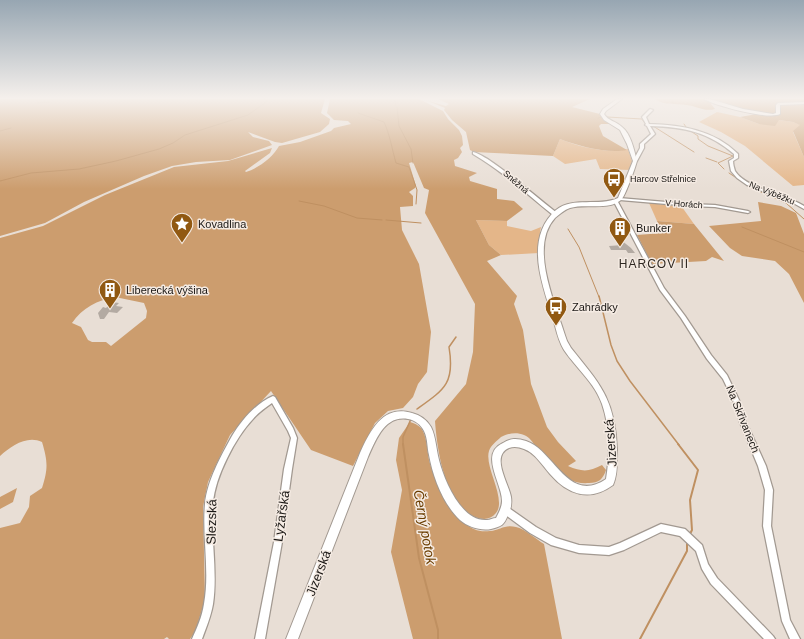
<svg xmlns="http://www.w3.org/2000/svg" width="804" height="639" font-family="Arial,sans-serif">
<style>
.green{fill:#e4b689}
.forest{fill:#cc9d6e;fill-rule:evenodd}
.lines{fill:none;stroke-linecap:round;stroke-linejoin:round}
.stream-far2{stroke:#bf9061;stroke-width:1}
.stream-far1{stroke:#bf9061;stroke-width:1.5}
.stream{stroke:#bf9061;stroke-width:2}
.building{fill:#b3aaa2}
.minor-casing{stroke:#a29991;stroke-width:2.5}
.tertiary-casing{stroke:#a29991;stroke-width:2}
.minor{fill:#fff;fill-rule:evenodd}
.tertiary{fill:#fff;fill-rule:evenodd}
.labels{text-anchor:middle;stroke-width:3;stroke-linejoin:round;paint-order:stroke}
.far-poi-label{font-size:9px;fill:#1b1815;stroke:#f5ebe3;text-anchor:start}
.far-street-label{font-size:9px;fill:#1b1815;stroke:#f5ebe3}
.poi-label{font-size:11px;fill:#1b1815;stroke:#f5ebe3;text-anchor:start}
.street-label{font-size:11px;fill:#1b1815;stroke:#f5ebe3}
.neighbourhood-label{font-size:12px;letter-spacing:1px;fill:#302923;stroke:#f5ebe3}
.near-street-label{font-size:13px;fill:#1b1815;stroke:#f5ebe3}
.near-water-label{font-size:14px;font-style:italic;fill:#6a3d00;stroke:#f5ebe3}
</style>
<rect width="100%" height="100%" fill="#e8ded5"/>
<path class="green" d="M717 112 740 117 759 124 779 120 793 122 801 125 793 132 804 157V185L793 186 745 146 721 132 699 122Z
M560 139C580 147 607 154 628 149L632 161 631 170 600 169 596 159 565 164 553 156Z
M649 203 682 207 694 224 657 221Z
M476 220 507 221V226L531 231 541 227 540 232 539 253 501 255 489 245Z"/>
<path class="forest" d="M0 99H325L321 113 330 119 329 124 320 132 282 143 275 142 248 132 253 137 269 141 272 145 230 160 196 162 172 166 144 176 84 202 45 223 0 236Z
M330 99H419L443 111 448 119 459 130 462 136 463 145 460 148 462 152 458 158 454 160 455 166 477 173 469 177 470 181 497 189V199L514 201 523 209 507 221 476 220 489 245 501 255 487 261 517 296 514 304 523 330 531 384 547 427 558 442 576 461 568 466C582 472 589 472 602 465L606 470C603 479 599 483 589 483 563 485 552 466 537 448 533 443 530 437 524 435 517 432 508 433 501 437 497 441 491 445 489 451 484 467 507 499 496 513 491 519 485 520 478 518 445 509 437 449 435 421L466 384 473 352 475 304 425 213 429 190 424 188 413 162 409 163 416 186 415 188 409 192 413 196V206L400 207 402 230 419 264 431 332 427 372 418 384 413 397 403 408 388 411 375 423 353 466 311 450 271 391 230 435 208 482 203 507 205 600 195 632 190 639H169L167 637 164 639H0V528L20 523 29 507 30 496 42 488C48 469 48 462 42 442 27 435 11 446 0 456V238L43 226 105 195 174 167 228 161 272 148 270 153 245 171 246 172C259 168 273 157 279 146L300 142 331 131 334 128 351 124 348 121 334 120 327 113ZM115 297 144 303 147 311 146 318 111 346 106 342H92L88 340 81 327 72 323C82 308 98 300 115 297Z
M438 99H590L572 107 600 114 601 117 611 124H601L599 126 603 136 627 150C608 154 578 146 560 139L553 156 474 152 470 150 466 132 452 120 444 110 445 108 428 101 446 106 449 104Z
M655 99H704L712 102 711 104 715 109C704 112 697 106 687 105 676 103 664 106 655 99Z
M708 99H804V102L778 104 776 105V113L774 114 742 109Z
M804 103V157L793 131 800 125 793 122 779 120 775 126 759 124 740 117 757 114 777 116 780 113 781 105Z
M758 202 781 206 796 213 804 234V303L789 274 775 261 742 256 730 248 709 226 761 221Z
M657 221 694 224 724 261 712 257 706 261 652 264 637 235 663 233Z
M410 422C414 423 418 425 421 428 427 436 427 450 429 460 433 476 441 491 450 504 460 518 469 534 490 531 500 530 505 524 516 527 525 529 536 539 544 544L562 639H413L391 552 402 490 396 460 399 438Z
M17 488 13 502 0 509V497Z"/>
<g class="lines">
<path class="stream-far2" d="M395 99 396 106
M670 99 673 103
M37 103 49 102
M397 107 399 126 411 149 413 163
M358 113 384 122C390 135 392 149 396 163L409 167 417 190 416 204
M607 117 642 119 644 122
M598 118 601 117
M684 124 686 127
M653 126 694 152
M689 130 698 136V139L708 146 733 156 718 163 724 169
M0 131 11 128
M706 158 717 162
M729 173 750 187 786 203 804 219
M0 181 31 173 79 169 116 161 159 149 173 143 185 135 248 115 266 102 265 99
M299 201 324 206 357 218 382 220
M386 220 421 223
M742 227 804 252
M568 229 579 247 599 297"/>
<path class="stream-far1" d="M599 296 611 345 617 361 630 381 679 445
M417 409C445 389 455 383 449 347L456 337
M403 445V437L411 419"/>
<path class="stream" d="M403 444 419 558 438 630V639
M678 444 698 470 690 500 692 530 690 534
M640 639 687 551V541"/>
</g>
<path class="building" d="M621 240 631 248 635 253H628L626 250H611L609 246 623 245 620 241Z
M112 302 119 303 116 306 123 307 117 313 109 312 104 319H100L98 313 103 307 106 308Z"/>
<g class="lines">
<g class="minor-casing">
<path id="minor" d="M650 109 653 110 646 117 649 124C682 125 714 130 738 154V158L733 161C733 164 734 168 735 171 745 188 787 195 804 206V209L795 204 747 185 737 178 731 171 729 161 734 158V154C708 132 685 127 650 126L655 134 644 144V148L637 161 634 162 633 161 640 148V144L651 134 647 126 645 125 646 124 642 117Z
M473 152C478 153 484 157 489 160 513 176 534 195 557 213V215H553C527 194 502 171 473 154Z
M619 198 690 204 715 205 748 211 750 212 748 213 715 207 690 206 620 200 618 199Z
M615 201H616L618 202 664 288 685 316 711 355 727 375 739 400 745 420 766 466 773 490 771 526 790 620 800 639H790L782 621 763 526 765 490 758 466 739 420 733 400 723 379 707 359 681 318 660 290 614 202Z
M273 396 275 397 293 428 297 438 292 469 282 542 265 639H255L274 542 284 469 291 438 288 431 272 403C265 408 258 413 253 419 235 438 215 477 213 503 210 537 218 571 213 604 211 616 206 628 202 639H192C197 628 202 617 204 604 210 571 202 537 205 504 207 481 221 456 232 436 242 420 255 404 273 396Z
M506 506 536 527 556 538 579 545 609 547 620 543 661 524 685 529 702 545 708 564 717 578 773 636 775 639H764L711 584 702 569 696 551 680 536 661 532 624 550 609 555 579 553 551 545 530 533 503 513 502 510 503 507Z"/>
</g>
<g class="tertiary-casing">
<path id="tertiary" d="M617 99H622L606 111 604 114C608 121 616 121 622 127 631 134 634 150 637 161 635 168 625 197 621 200 608 211 585 203 570 208 564 210 560 214 555 218 532 243 550 290 559 318 562 325 564 333 567 341L571 348C600 384 615 399 617 449 617 460 618 474 613 485 590 502 568 495 550 474 542 465 535 453 524 449 519 447 514 446 509 448 490 456 509 484 511 497 512 504 511 509 508 515 504 525 502 526 491 529 481 531 468 527 460 520 443 504 433 477 429 455 427 448 428 439 424 431 421 425 415 420 408 419 385 415 376 439 368 457L298 639H286L360 453C370 431 383 404 412 413 420 415 427 420 431 427 436 437 436 449 439 460 444 480 461 522 487 520 490 520 493 518 496 518 499 512 502 507 502 501 502 483 479 454 503 443 511 438 517 438 526 441 554 450 568 505 606 479 610 455 610 427 602 404 595 383 576 368 564 350 558 340 556 329 553 318 542 285 524 238 556 210 573 196 599 207 618 198L633 161 627 144 620 130 604 120 600 114 603 109Z
M704 99H710L743 109 773 114 776 113V105L778 103 804 102V104L780 105V114C768 120 716 106 704 99Z"/>
</g>
<use href="#minor" class="minor"/>
<use href="#tertiary" class="tertiary"/>
</g>
<linearGradient id="sky" x2="0" y2="1"><stop stop-color="#97a6b2"/><stop offset="0.52" stop-color="#f5f0ec"/><stop offset="1" stop-color="#f5f0ec" stop-opacity="0"/></linearGradient>
<rect width="804" height="189" fill="url(#sky)"/>
<defs>
<g id="bus-pin" transform="scale(1.15)"><path d="M0 17L-7.5 6A9.5 9.5 0 1 1 7.5 6Z" fill="#915912" stroke="#f5ebe3"/><path d="M-5-6H5V4H4V6H2V4H-2V6H-4V4H-5ZM-3.5-4V0h7V-4ZM-3.5 1.2v1.5H-2V1.2ZM2 1.2v1.5H3.5V1.2Z" fill="#fff"/></g>
<g id="sight-pin" transform="scale(1.15)"><path d="M0 17L-7.5 6A9.5 9.5 0 1 1 7.5 6Z" fill="#915912" stroke="#f5ebe3"/><path d="M0-6L1.8-2.2L6-1.7L2.9 1.2L3.7 5.4L0 3.3L-3.7 5.4L-2.9 1.2L-6-1.7L-1.8-2.2Z" fill="#fff"/></g>
<g id="building-pin" transform="scale(1.15)"><path d="M0 17L-7.5 6A9.5 9.5 0 1 1 7.5 6Z" fill="#915912" stroke="#f5ebe3"/><path d="M-4-6H4V6H1V3H-1V6H-4ZM-2.5-4.3h1.7v1.8h-1.7ZM.8-4.3h1.7v1.8H.8ZM-2.5-1h1.7V.8h-1.7ZM.8-1h1.7V.8H.8Z" fill="#fff"/></g>
</defs>
<g fill-rule="evenodd">
<use href="#bus-pin" x="614" y="179"/>
<use href="#sight-pin" x="182" y="224"/>
<use href="#building-pin" x="620" y="228"/>
<use href="#building-pin" x="110" y="290"/>
<use href="#bus-pin" x="556" y="307"/>
</g>
<g class="labels">
<g class="far-poi-label">
<text x="630" y="182">Harcov Střelnice</text>
</g>
<g class="far-street-label">
<text transform="translate(516 182) rotate(41)" y="3">Sněžná</text>
<text transform="translate(772 193) rotate(22)" y="3">Na Výběžku</text>
<text transform="translate(684 204) rotate(4)" y="3">V Horách</text>
</g>
<g class="poi-label">
<text x="198" y="228">Kovadlina</text>
<text x="636" y="232">Bunker</text>
<text x="126" y="294">Liberecká výšina</text>
<text x="572" y="311">Zahrádky</text>
</g>
<g class="street-label">
<text transform="translate(743 419) rotate(68)" y="4">Na Skřivanech</text>
</g>
<g class="neighbourhood-label">
<text x="654" y="268">HARCOV II</text>
</g>
<g class="near-street-label">
<text transform="translate(610 443) rotate(-94)" y="5">Jizerská</text>
<text transform="translate(281 516) rotate(-82)" y="5">Lyžařská</text>
<text transform="translate(211 522) rotate(-89)" y="5">Slezská</text>
<text transform="translate(318 573) rotate(-69)" y="5">Jizerská</text>
</g>
<g class="near-water-label">
<text transform="translate(425 527) rotate(80)" y="5">Černý potok</text>
</g>
</g>
</svg>
